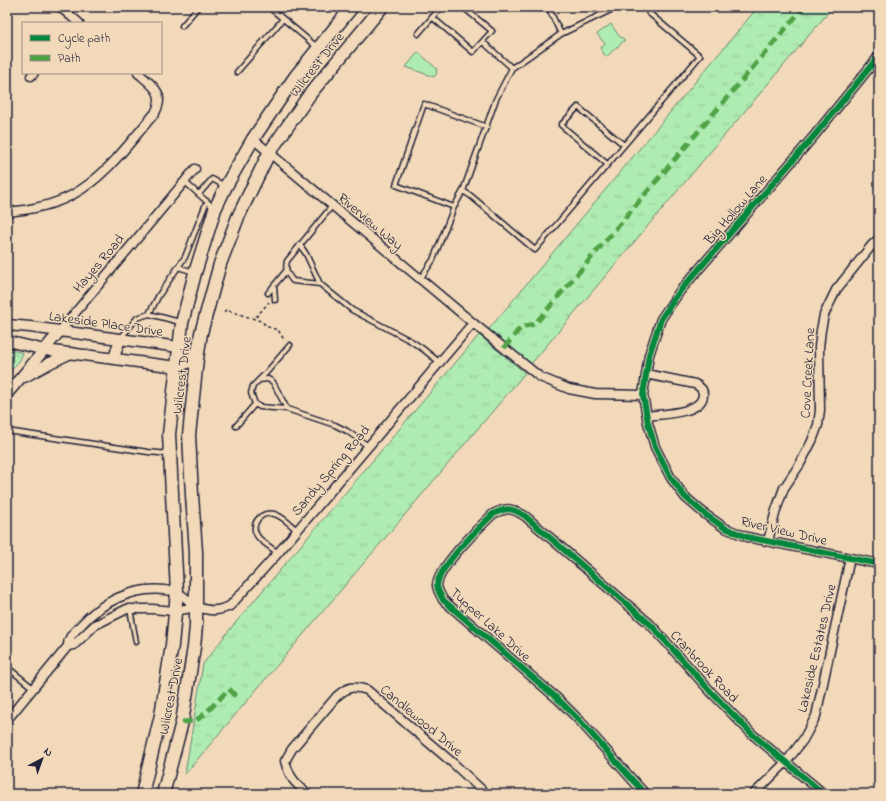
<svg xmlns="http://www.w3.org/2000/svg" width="886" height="801" font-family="'Indie Flower',sans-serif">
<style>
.grass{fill:url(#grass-tufts);stroke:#688776}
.forest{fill:url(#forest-crowns);stroke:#688776}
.pitch{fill:#afecb2;stroke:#688776}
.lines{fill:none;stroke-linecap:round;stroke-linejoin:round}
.service-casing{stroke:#22223b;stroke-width:7}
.minor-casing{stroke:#22223b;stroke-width:11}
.tertiary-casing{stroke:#22223b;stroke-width:13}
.secondary-casing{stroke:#22223b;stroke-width:15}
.path{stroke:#22223b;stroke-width:1.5;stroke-dasharray:3 3;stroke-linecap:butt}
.service{stroke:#f1d9b9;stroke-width:4}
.minor{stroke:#f1d9b9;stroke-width:8}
.tertiary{stroke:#f1d9b9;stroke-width:10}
.secondary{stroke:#f1d9b9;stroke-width:12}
.quiet{stroke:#50a245;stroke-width:5;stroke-dasharray:10 5;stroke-linecap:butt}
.cycleway-casing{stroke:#f1d9b9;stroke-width:8}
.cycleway{stroke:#00873e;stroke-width:6}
.labels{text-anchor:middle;stroke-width:3;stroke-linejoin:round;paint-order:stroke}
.street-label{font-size:14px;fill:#22223b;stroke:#f1d9b9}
</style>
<defs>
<pattern id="grass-tufts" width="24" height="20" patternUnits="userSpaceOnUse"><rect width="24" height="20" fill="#afecb2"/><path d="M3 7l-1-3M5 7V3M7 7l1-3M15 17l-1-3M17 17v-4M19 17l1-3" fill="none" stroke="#96ca9a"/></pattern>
<pattern id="forest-crowns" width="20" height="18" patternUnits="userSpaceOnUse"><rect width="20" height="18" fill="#afecb2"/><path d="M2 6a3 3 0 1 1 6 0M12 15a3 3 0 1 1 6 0" fill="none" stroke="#96ca9a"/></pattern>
</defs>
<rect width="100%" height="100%" fill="#f1d9b9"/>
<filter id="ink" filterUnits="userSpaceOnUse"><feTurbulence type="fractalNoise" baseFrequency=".025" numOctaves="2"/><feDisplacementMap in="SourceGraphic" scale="8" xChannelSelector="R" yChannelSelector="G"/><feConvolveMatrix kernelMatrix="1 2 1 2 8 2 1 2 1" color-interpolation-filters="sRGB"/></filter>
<g filter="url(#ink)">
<path class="grass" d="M758 7H833L531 364 518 355 489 329Z
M479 335 525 373 185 774 203 664 231 628Z"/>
<path class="forest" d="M7 349 23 353 20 360 7 375Z"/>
<path class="pitch" d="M611 24 619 36 625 40 606 57 600 48 605 44 597 34Z
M418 52 437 69 436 72 437 73 434 77 406 67Z"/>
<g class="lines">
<g class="service-casing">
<path id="service" d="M269 7 318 48
M548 7 561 34
M432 17 473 52 492 31 463 7
M182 26 198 7
M418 34 441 7
M483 42 512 68
M237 72 283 19
M607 164 561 125 578 107 624 145
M185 182 214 208
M463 191 471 196 535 250 700 56 649 13 645 7
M199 194 212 179 225 186
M332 206 287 261C285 270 287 274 293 281L320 284 352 310 411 341 423 349 439 362
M454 207 396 185 424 104 487 127
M300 245 306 254 320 284
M178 267 194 272
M420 279 433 260 454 207 463 191 496 99 512 68 561 34 617 7
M274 286 275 300
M268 293 286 271
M149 314 159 295 185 257 207 201
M120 339 137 318 149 314 180 322
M290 345 266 373 253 386 251 393 255 404 260 407 287 409 335 425 347 431 368 446
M259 380 268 379 273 382 287 409
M236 426 255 404
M7 431 148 452 169 454
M278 553C272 548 263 543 258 537 249 525 260 511 274 514 283 516 290 525 297 530
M130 609 136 642
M7 667 33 688"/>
</g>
<g class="minor-casing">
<path id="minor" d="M60 7 79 23
M879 56 814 136 680 291 661 319 649 355 643 395 648 423 655 447 671 478 685 497 706 515 725 528 747 537 879 564
M31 76 34 73
M253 139 473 323 540 377 569 389 595 394 643 395
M7 212C29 210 52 206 72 195 106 177 130 142 155 113 166 93 153 86 138 73
M60 331 195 169
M646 374 695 384C699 386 704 389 703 396 700 414 661 414 647 416
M768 541 776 510 784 488 800 464 812 441 818 425 820 410 819 347 821 330 824 315 836 290 872 245 879 239
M196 607C210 611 216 612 230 606L278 553 473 323
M7 720 68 646 74 645 95 625 127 609H152L175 611 196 607C190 603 183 594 176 592 173 590 168 591 164 590 132 587 101 602 80 626 74 632 68 637 68 646
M308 794C295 783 290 779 285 761L292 749 337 696C349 686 353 686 367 690L454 764 486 794
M645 794 580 721 559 700 443 600C441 595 437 590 437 585 439 567 479 527 493 514 508 507 512 508 525 516L651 625 712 693 752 734 824 794
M754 794 787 761 803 740 816 716 850 558"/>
</g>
<g class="tertiary-casing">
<path id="tertiary" d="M7 325 30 327 179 347 197 359
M7 341 45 350 177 367 197 359
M114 358 120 339
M24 377 50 363 71 353
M7 394 60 331"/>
</g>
<g class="secondary-casing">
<path id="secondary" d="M142 794 161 715 172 645 177 592 169 434 182 323 195 273 215 209 226 186 253 139 295 77 352 7
M163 794 182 722 194 647 196 626V552L192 495 189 435 197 359 201 333 220 264 238 217 269 153 310 94 382 7"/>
</g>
<path class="path" d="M224 312 226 310 261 321 268 327 278 330 285 341
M256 317 269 302"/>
<use href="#service" class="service"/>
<use href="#minor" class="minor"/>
<use href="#tertiary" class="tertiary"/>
<use href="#secondary" class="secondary"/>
<path class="quiet" d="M504 348 521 327 535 324 804 7
M182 722 195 721 205 714 229 689 234 694 231 701"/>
<g class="cycleway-casing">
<path id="cycleway" d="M879 56 814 136 680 291 661 319 649 355 643 395 648 423 655 447 671 478 685 497 706 515 725 528 747 537 879 564
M645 794 580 721 559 700 443 600C441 595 437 590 437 585 439 567 479 527 493 514 508 507 512 508 525 516L651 625 712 693 752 734 824 794"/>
</g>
<use href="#cycleway" class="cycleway"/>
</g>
</g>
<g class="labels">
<g class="street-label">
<text transform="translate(316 64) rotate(-51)" y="5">Wilcrest Drive</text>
<text transform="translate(735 209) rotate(-49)" y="5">Big Hollow Lane</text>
<text transform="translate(371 221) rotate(40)" y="5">Riverview Way</text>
<text transform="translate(98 263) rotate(-50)" y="5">Hayes Road</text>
<text transform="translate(106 323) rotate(8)" y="5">Lakeside Place Drive</text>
<text transform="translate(807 373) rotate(-87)" y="5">Cove Creek Lane</text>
<text transform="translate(181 375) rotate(-83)" y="5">Wilcrest Drive</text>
<text transform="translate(330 470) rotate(-50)" y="5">Sandy Spring Road</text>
<text transform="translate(784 530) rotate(13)" y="5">River View Drive</text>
<text transform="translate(491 624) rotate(42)" y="5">Tupper Lake Drive</text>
<text transform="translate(816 648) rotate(-77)" y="5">Lakeside Estates Drive</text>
<text transform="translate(705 666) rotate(47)" y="5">Cranbrook Road</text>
<text transform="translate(170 696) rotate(-79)" y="5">Wilcrest Drive</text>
<text transform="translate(422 720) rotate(40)" y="5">Candlewood Drive</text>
</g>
</g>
<rect width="886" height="801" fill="none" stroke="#f1d9b9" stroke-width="24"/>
<rect x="12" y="12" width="862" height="777" fill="none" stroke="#22223b" stroke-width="1.5" filter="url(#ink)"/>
<rect x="22" y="22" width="140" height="52" fill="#f1d9b9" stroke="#9e9087"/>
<rect x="30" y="35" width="20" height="6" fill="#00873e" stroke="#9e9087"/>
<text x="58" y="42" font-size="12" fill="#22223b">Cycle path</text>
<rect x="30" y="55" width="20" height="6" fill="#50a245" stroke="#9e9087"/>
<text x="58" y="62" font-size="12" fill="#22223b">Path</text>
<g transform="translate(42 759) rotate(41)" stroke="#f1d9b9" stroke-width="3" paint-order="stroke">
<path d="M0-3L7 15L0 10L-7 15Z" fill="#22223b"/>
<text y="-6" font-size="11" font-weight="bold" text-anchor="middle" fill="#22223b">N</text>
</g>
</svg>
